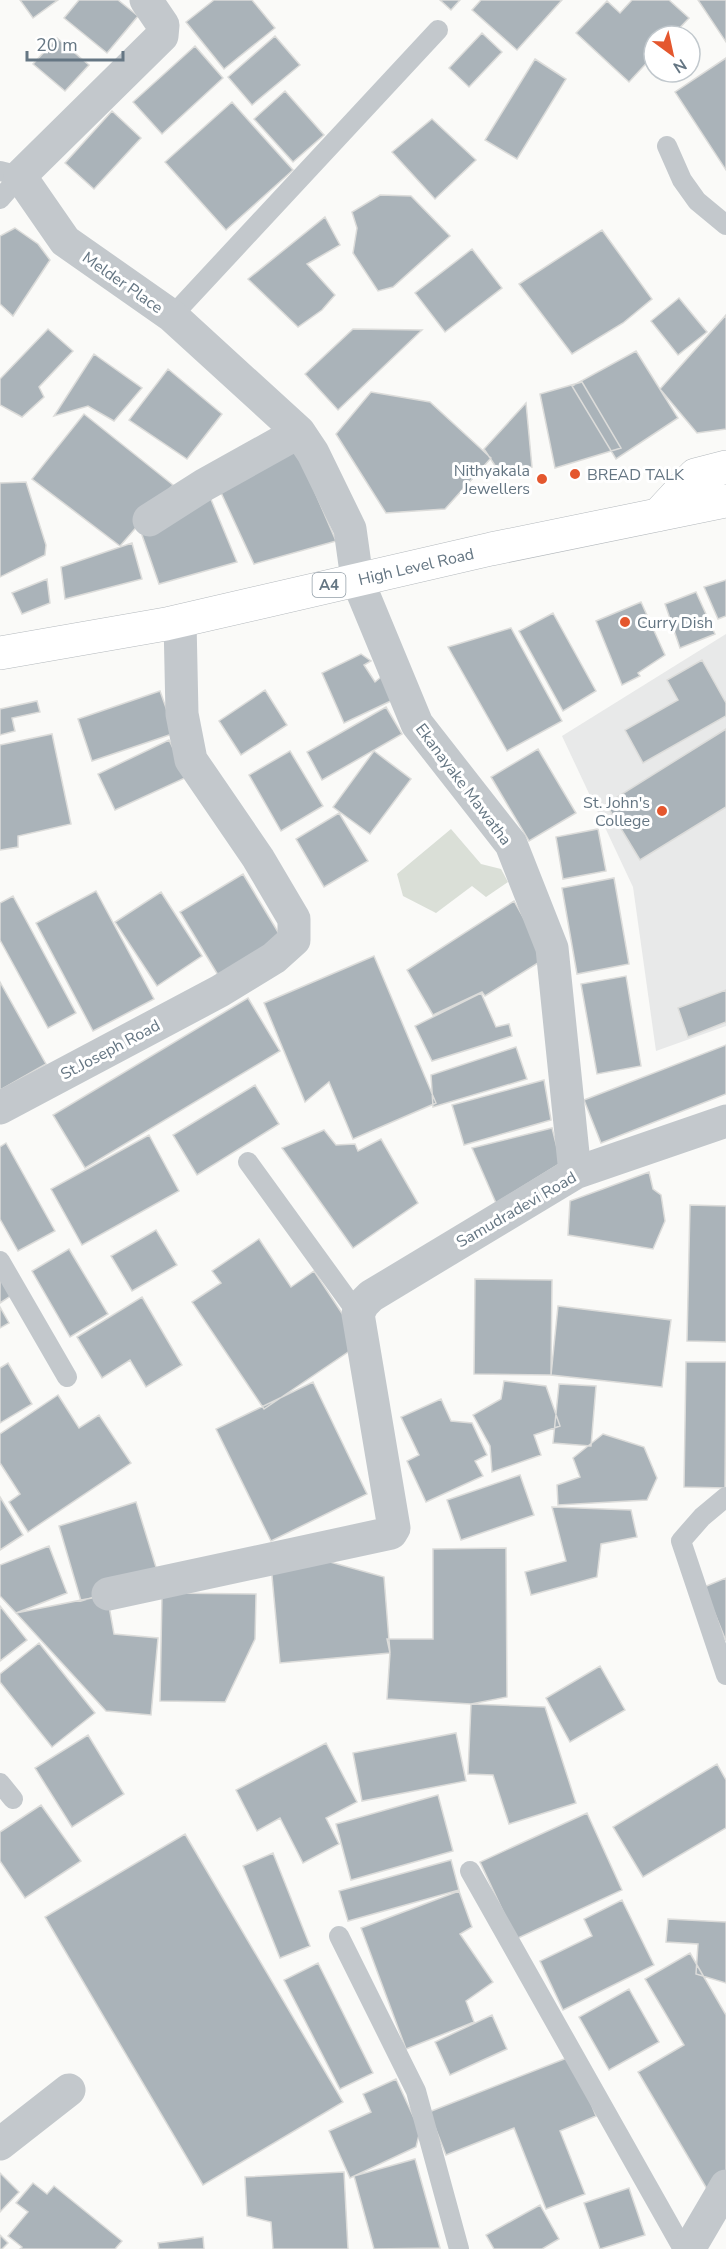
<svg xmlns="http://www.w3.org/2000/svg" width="726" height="2249" font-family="'Nunito Sans',sans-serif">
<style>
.built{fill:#e8e9e9}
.green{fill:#dadfd7}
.building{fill:#aab3b9;stroke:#dcdcda;stroke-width:1.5}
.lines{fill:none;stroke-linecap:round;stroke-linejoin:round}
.trunk-casing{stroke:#b4b9bd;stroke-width:34}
.service{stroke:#c3c8cc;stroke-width:20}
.minor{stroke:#c3c8cc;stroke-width:33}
.trunk{stroke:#fff;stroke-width:33}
.poi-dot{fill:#e4572e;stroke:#fff;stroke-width:2}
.labels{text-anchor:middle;stroke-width:6;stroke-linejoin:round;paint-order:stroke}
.shield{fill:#fff;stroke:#939fa8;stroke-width:1.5}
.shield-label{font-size:15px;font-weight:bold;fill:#657683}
.street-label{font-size:16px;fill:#657683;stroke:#fff}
.poi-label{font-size:16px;fill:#657683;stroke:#fff;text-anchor:end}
</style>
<rect width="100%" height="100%" fill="#fafaf8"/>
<path class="built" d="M726 634V1026L656 1051 633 887 562 736Z"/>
<path class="green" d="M451 829 481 864 501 869 508 882 486 897 472 886 436 913 403 896 397 874Z"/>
<path class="building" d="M20 0H58L33 18Z
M79 0H118L138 16 107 53 64 18Z
M214 0H252L275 28 224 69 186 22Z
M440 0H460L451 10Z
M481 0H562L517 50 472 10Z
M632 0H669L689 18 672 36H654V55L629 82 576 33 607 1 620 13Z
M698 0H726V42Z
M482 33 502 52 469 87 449 68Z
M275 36 300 65 252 105 228 77Z
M57 38 89 65 65 91 33 64Z
M195 46 223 78 162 134 133 102Z
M726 58V170L675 92Z
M535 59 566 79 517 159 485 140Z
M285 91 324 135 293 162 254 119Z
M232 102 293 170 226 230 165 162Z
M112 111 141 138 94 189 65 163Z
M432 119 476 160 435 199 392 152Z
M380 195 411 196 450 236 393 287 378 291 353 253 357 228 352 212Z
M325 217 340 245 307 264 335 295 322 310 298 327 248 279Z
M15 228 38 244 50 260 13 316 0 304V236Z
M602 230 652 299 623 323 572 354 519 284Z
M472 249 502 288 445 332 415 293Z
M679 298 707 332 678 355 651 321Z
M726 315V429L697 433 660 389Z
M48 329 73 351 39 387 44 397 22 417 0 405V379Z
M353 329 422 330 338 410 305 374Z
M636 351 678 418 616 459 572 386Z
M94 354 142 388 114 421 88 406 54 416Z
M168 369 222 414 187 459 129 420Z
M582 382 621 448 555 468 540 394Z
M371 392 430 402 491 458 445 509 386 513 336 434Z
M526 403 532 467 498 470 484 449Z
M84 414 173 485 120 546 32 479Z
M296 448 336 541 254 564 217 484Z
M26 482 46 545 45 555 0 577V483Z
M210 497 237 562 159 584 142 535Z
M132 543 142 579 65 599 61 567Z
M47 579 50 603 22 614 12 593Z
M726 580V616L718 619 704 587Z
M696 592 715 634 680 648 665 604Z
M641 602 665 655 638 673 640 676 622 685 596 621Z
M553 613 596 691 563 711 519 631Z
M511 628 562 721 507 751 448 647Z
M361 654 371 661 364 665 375 682 386 673 395 699 344 723 322 673Z
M702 660 726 703V716L643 763 625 730 678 700 667 680Z
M265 690 287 725 241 755 219 721Z
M160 691 175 733 92 761 78 719Z
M37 701 40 712 12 718 15 731 0 735V709Z
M386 707 402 734 322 780 307 752Z
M726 729V807L640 860 606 804Z
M52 734 71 824 18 836V847L0 850V745Z
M169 740 187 777 115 810 98 774Z
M538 749 576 813 529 841 491 777Z
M290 751 323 806 281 831 249 775Z
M374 751 411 779 370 834 333 807Z
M339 813 368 861 324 887 296 839Z
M598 829 606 871 563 879 556 837Z
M243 874 281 937 218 975 180 912Z
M614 878 629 964 577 974 562 888Z
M96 891 154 999 93 1031 36 923Z
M161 892 202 956 157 986 115 922Z
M13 896 76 1013 48 1028 0 940V903Z
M514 901 546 958 485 996 482 992 433 1015 407 970Z
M374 956 436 1103 353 1139 329 1082 305 1102 264 1003Z
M626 976 641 1066 597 1074 581 984Z
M0 982 46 1064 0 1090Z
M726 990V1022L688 1037 678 1008Z
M481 993 496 1027 509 1024 512 1036 432 1061 415 1026Z
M248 998 280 1051 85 1168 53 1115Z
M726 1045V1094L601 1143 584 1100Z
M516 1047 527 1079 433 1107 431 1075Z
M544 1080 551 1120 464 1145 452 1105Z
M255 1085 279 1124 197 1175 173 1135Z
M552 1128 561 1163 496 1203 472 1148Z
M324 1130 336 1145 355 1144 358 1151 381 1139 418 1203 353 1248 282 1148Z
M149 1135 179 1191 82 1245 51 1189Z
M6 1143 55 1231 18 1251 0 1219V1147Z
M649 1172 653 1189 661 1195 665 1221 653 1249 568 1235 570 1201Z
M690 1205 726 1206V1342L687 1341Z
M156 1230 177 1265 132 1291 111 1256Z
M259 1239 291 1287 314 1271 359 1339 354 1348 264 1409 192 1302 221 1283 212 1271Z
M69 1249 108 1314 70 1337 32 1271Z
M0 1275 12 1295 0 1303Z
M475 1279 552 1280 551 1375 474 1374Z
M142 1297 182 1365 146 1387 130 1360 102 1378 77 1337Z
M558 1306 671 1320 662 1387 551 1375Z
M0 1307 9 1323 0 1328Z
M686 1362H726L725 1488 684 1487Z
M8 1363 32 1404 0 1423V1368Z
M504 1381 546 1386 560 1426 534 1435 541 1455 492 1472 490 1446 473 1415 501 1399Z
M313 1382 367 1494 271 1541 216 1429Z
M559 1384 596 1386 591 1446 553 1443Z
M58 1395 79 1428 99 1415 131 1463 28 1532 9 1502 20 1494 0 1463V1434Z
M441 1399 451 1421 472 1423 487 1455 475 1461 483 1476 426 1502 407 1461 419 1455 401 1417Z
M603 1434 644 1447 657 1478 647 1500 558 1505 557 1485 580 1477 573 1458Z
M520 1475 534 1515 461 1540 447 1500Z
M0 1497 23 1535 0 1550Z
M136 1502 159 1577 81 1601 59 1526Z
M552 1507 631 1510 637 1537 601 1544 597 1577 531 1595 525 1572 566 1561Z
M49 1546 67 1593 16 1613 0 1596V1565Z
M506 1548 507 1697 471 1704 387 1699 390 1653 387 1639H433V1549Z
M323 1560 384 1577 390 1653 280 1663 271 1565Z
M726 1578V1641L704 1587Z
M162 1593 256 1594 255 1639 225 1702 160 1701Z
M107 1595 114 1634 158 1638 151 1715 106 1711 16 1613Z
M0 1606 27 1640 0 1661Z
M39 1643 95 1713 52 1747 0 1682V1674Z
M600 1666 625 1710 570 1742 546 1698Z
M471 1704 545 1707 576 1803 509 1824 493 1775 468 1774Z
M456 1733 466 1781 362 1801 353 1753Z
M88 1735 124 1794 72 1827 35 1768Z
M326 1743 357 1802 326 1818 339 1844 303 1863 280 1818 257 1831 236 1790Z
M717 1764 726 1780V1828L643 1877 613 1827Z
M438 1795 453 1851 351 1880 336 1824Z
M41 1805 81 1861 25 1898 0 1861V1832Z
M587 1813 622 1890 516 1939 480 1862Z
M185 1834 343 2102 203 2185 45 1917Z
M273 1853 310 1946 280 1958 243 1866Z
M451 1860 459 1890 348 1921 339 1891Z
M459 1891 472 1927 460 1934 493 1982 466 2001 474 2022 406 2049 361 1928Z
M622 1900 654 1965 563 2010 540 1961 592 1936 584 1919Z
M668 1919 726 1922V1983L696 1974 698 1944 666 1942Z
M690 1953 726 2015V2178L707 2189 638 2072 684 2045 645 1979Z
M318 1963 373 2073 340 2089 284 1980Z
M629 1989 659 2042 609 2070 579 2017Z
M492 2015 507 2049 450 2075 435 2042Z
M572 2056 596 2116 560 2131 585 2194 546 2209 514 2128 446 2155 429 2112Z
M396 2079 420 2131 416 2147 350 2178 329 2131 371 2112 363 2094Z
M415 2159 440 2248 374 2249 354 2176Z
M344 2172 348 2249H273L271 2222 247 2216 245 2177Z
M0 2173 19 2192 0 2212Z
M33 2183 47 2194 54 2186 122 2241 115 2249H20L22 2247 8 2236 28 2212 16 2203Z
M629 2188 645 2235 600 2249 584 2203Z
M540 2205 559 2239 542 2249H494L486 2235Z
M0 2235 8 2243 2 2249H0Z
M203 2237 204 2249H159L158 2243Z"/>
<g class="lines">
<g class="trunk-casing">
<path id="trunk" d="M658 515 695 475 726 467
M0 653 166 624 491 549 726 501"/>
</g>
<path class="service" d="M667 146 682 180 697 201 726 225
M0 171 20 176 0 199
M172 316 438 30
M248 1162 358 1314
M0 1261 67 1377
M726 1497 702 1517 681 1541 726 1675
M0 1783 13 1799
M470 1871 683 2249
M339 1936 416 2091 459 2249"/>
<path class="minor" d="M146 0 163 25 162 36 20 176 65 241 172 316 299 432 313 453 350 529 357 579 417 724 511 844 552 948 575 1173
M149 520 204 485 299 432
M0 1108 220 991 274 958 294 940V919L258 858 191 760 182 714 180 621
M108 1594 391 1533 394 1528 358 1314 363 1304 371 1296 575 1173 726 1121
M0 2144 69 2090
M689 2249 726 2186"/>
<use href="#trunk" class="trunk"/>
</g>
<g class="poi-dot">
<circle cx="575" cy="474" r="6"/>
<circle cx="542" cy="479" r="6"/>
<circle cx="625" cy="622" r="6"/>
<circle cx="662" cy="811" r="6"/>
</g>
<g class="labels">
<rect class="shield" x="312.5" y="573" width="33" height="24" rx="4.5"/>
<g class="shield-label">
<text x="329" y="590">A4</text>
</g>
<g class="street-label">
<text transform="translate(123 282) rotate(35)" y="6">Melder Place</text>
<text transform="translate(416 566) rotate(-13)" y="6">High Level Road</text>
<text transform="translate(464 784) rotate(53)" y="6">Ekanayake Mawatha</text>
<text transform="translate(110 1049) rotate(-28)" y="6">St.Joseph Road</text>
<text transform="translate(516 1209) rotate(-30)" y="6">Samudradevi Road</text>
</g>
<g class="poi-label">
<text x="530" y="476">Nithyakala<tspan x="530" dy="18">Jewellers</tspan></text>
<text x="587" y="480" text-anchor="start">BREAD TALK</text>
<text x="637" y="628" text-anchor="start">Curry Dish</text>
<text x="650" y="808">St. John's<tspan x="650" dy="18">College</tspan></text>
</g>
</g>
<g transform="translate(672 54) rotate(147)"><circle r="28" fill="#ffffff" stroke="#c1c8cd" stroke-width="1.5"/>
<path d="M0-4.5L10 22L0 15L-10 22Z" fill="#e4572e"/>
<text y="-9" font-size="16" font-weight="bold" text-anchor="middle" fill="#657683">N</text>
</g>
<path d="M27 51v9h96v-9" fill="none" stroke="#657683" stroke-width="3"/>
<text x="36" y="51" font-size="18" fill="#657683" stroke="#ffffff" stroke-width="4.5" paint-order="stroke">20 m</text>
</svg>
